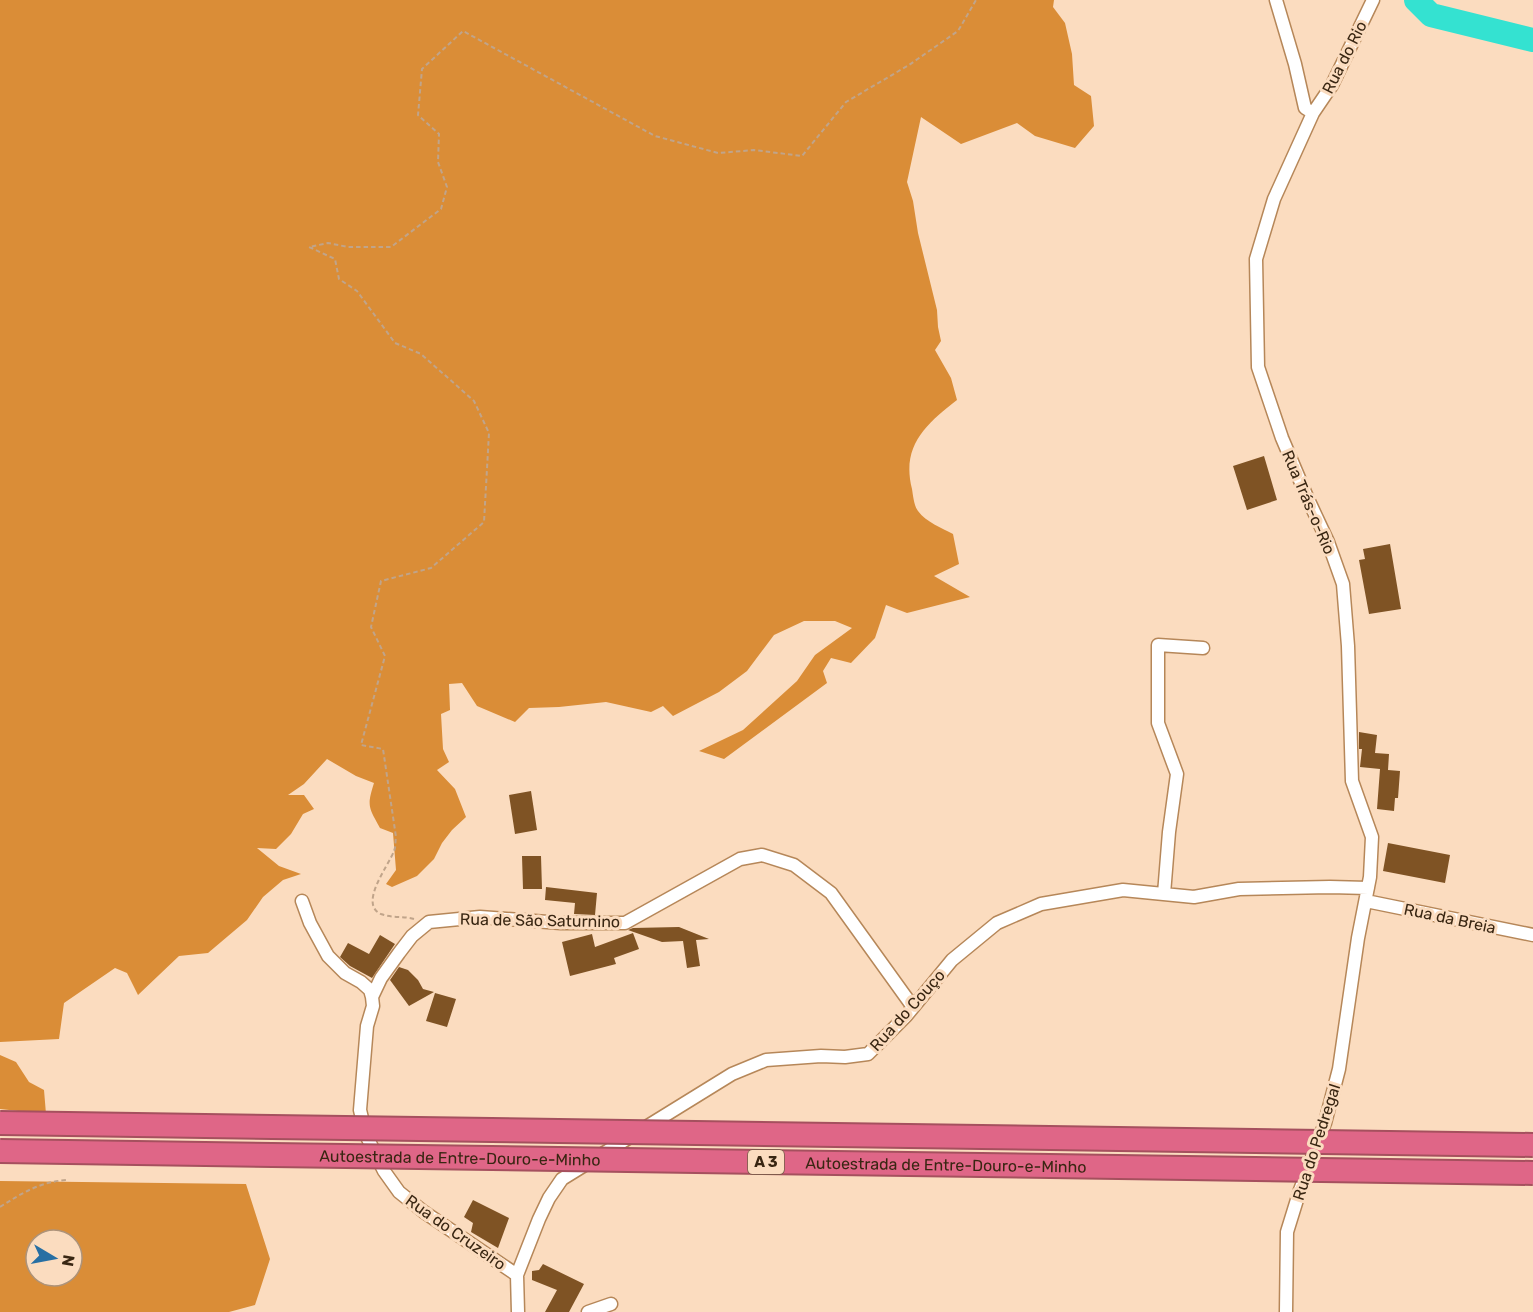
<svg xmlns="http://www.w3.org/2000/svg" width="1533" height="1312" font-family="Rubik,sans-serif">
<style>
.forest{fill:#da8d37;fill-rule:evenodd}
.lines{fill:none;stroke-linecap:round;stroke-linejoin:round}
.river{stroke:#34e2d1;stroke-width:24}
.building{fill:#7f5324}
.minor-casing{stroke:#b68759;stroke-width:15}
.path{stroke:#c0a48a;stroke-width:2;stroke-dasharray:4.5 3;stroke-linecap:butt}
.minor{stroke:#fff;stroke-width:12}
.motorway-bridge-casing{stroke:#a5505e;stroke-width:26;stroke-linecap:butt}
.motorway-bridge{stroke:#df6687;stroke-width:22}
.labels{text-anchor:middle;stroke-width:6;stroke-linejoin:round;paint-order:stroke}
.shield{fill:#fbdcbf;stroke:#735d46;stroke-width:1.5}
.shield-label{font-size:15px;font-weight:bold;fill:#392612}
.street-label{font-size:16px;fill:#392612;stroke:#fbdcbf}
</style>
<rect width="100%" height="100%" fill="#fbdcbf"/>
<path class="forest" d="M0 0H1054L1053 7 1065 23 1072 54 1074 85 1091 96 1094 126 1075 148 1035 136 1017 123 961 144 921 117 907 182 913 201 918 233 937 310 938 327 941 341 935 350 951 378 957 400C926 424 901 446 912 489 913 495 914 506 918 511 926 522 942 528 953 534L959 564 934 576 970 597 907 613 886 605 875 638 851 663 831 658 823 671 827 683 724 759 699 751 743 730 797 681 815 655 852 628 835 621H804L774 635 747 671 719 692 673 716 663 706 651 712 606 702 559 707 529 708 515 722 477 706 462 683 449 684 450 710 441 714 443 749 449 762 437 770 455 789 466 817 452 830 442 843 434 859 417 876 392 887 386 884 396 870 393 833 380 828C368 806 367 806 374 783L356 776 327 759 304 784 288 795H304L314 809 303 814 291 834 276 849 257 848 279 866 301 874 283 880 263 897 247 920 208 953 179 956 138 995 127 973 115 968 64 1003 59 1039 0 1042Z
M0 1055 16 1062 29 1082 44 1090 46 1114 0 1109Z
M0 1181 246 1184 270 1259 255 1305 229 1312H0ZM36 1240H72V1276H36Z"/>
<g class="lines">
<path class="river" d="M1416 0 1431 15 1533 40"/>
</g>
<path class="building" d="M1264 456 1277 500 1247 510 1233 466Z
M1390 544 1401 609 1369 614 1359 560 1365 559 1363 549Z
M1359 732 1377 735 1375 753 1389 754 1388 770 1400 771 1398 798H1395L1394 811 1377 809 1380 769 1360 767 1362 749H1359Z
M531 791 537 830 515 834 509 795Z
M1388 843 1450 855 1445 883 1383 871Z
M522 856H541L542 889H523Z
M546 887 597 893 595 915 574 914 575 903 545 900Z
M679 927 709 939 696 940 700 966 687 968 683 941 662 942 628 930 633 928Z
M633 933 639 949 614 958 616 964 570 976 562 942 592 934 595 947Z
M380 935 395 944 372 978 350 966 340 957 348 943 369 954Z
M399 967 408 970 418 980 423 989 434 992 409 1006 390 980Z
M435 993 456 999 447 1027 426 1021Z
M473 1200 509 1218 498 1248 471 1232 473 1223 464 1217Z
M543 1264 584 1284 569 1312H545L557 1290 532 1280V1271L539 1270Z"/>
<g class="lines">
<g class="minor-casing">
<path id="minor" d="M1276 0 1295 64 1305 108 1313 113
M1164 894 1169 832 1177 774 1158 723V645L1203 648
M302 901 310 923 328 956 345 973 361 982 370 990 372 997 373 1006 367 1026 360 1110 366 1135 384 1171 399 1192 424 1212 517 1275
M1366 901 1533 935
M372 997 381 978 399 953 412 936 429 922 480 917 561 923H625L740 859 762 855 794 865 831 893 913 1007
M518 1312 517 1275 539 1219 549 1198 562 1179 732 1074 766 1060 821 1056 845 1057 868 1054 906 1016 952 960 997 923 1041 904 1123 890 1194 897 1239 889 1330 887 1368 888
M588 1312 611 1304
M1286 1312 1287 1232 1300 1190 1325 1123 1339 1069 1358 938 1370 877 1372 837 1352 781 1348 646 1343 584 1328 542 1307 497 1282 438 1258 367 1256 259 1274 199 1313 113 1332 85 1373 0"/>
</g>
<path class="path" d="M414 919C404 916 391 918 381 914 358 904 389 865 394 851 396 847 395 842 396 837L383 749 361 745 385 656 371 627 381 581 431 568 484 522 489 433 474 401 421 354 395 343 357 291 339 279 335 259 309 247 328 243 348 247H391L441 209 447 187 438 162 439 134 418 115 422 69 463 31 655 136 718 153 754 150 802 156 846 102 909 65 958 31 976 0
M0 1207C22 1193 40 1182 66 1180"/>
<use href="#minor" class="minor"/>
<g class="motorway-bridge-casing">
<g id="motorway-bridge">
<path d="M0 1123 1533 1145"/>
<path id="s1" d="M0 1151 1533 1173"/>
</g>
</g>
<use href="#motorway-bridge" class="motorway-bridge"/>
</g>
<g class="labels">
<rect class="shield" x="748" y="1150" width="36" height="24" rx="4.5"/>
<g class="shield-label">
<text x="766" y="1167">A 3</text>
</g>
<g class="street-label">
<text transform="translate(1344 57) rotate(-63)" y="6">Rua do Rio</text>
<text transform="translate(1309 502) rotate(67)" y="6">Rua Trás-o-Rio</text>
<text transform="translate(1450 918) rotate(12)" y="6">Rua da Breia</text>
<text transform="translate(540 920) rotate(1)" y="6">Rua de São Saturnino</text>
<text transform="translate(907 1010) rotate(-48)" y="6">Rua do Couço</text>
<text transform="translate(1316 1142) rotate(-72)" y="6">Rua do Pedregal</text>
<text dy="6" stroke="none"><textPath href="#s1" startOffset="460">Autoestrada de Entre-Douro-e-Minho</textPath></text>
<text dy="6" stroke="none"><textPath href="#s1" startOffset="946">Autoestrada de Entre-Douro-e-Minho</textPath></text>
<text transform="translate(456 1232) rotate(35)" y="6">Rua do Cruzeiro</text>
</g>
</g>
<g transform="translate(54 1258) rotate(100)"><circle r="28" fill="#fbdcbf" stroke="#ad937a" stroke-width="1.5"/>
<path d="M0-4.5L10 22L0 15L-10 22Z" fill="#286fa3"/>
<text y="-9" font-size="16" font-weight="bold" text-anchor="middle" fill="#392612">N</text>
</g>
</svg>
